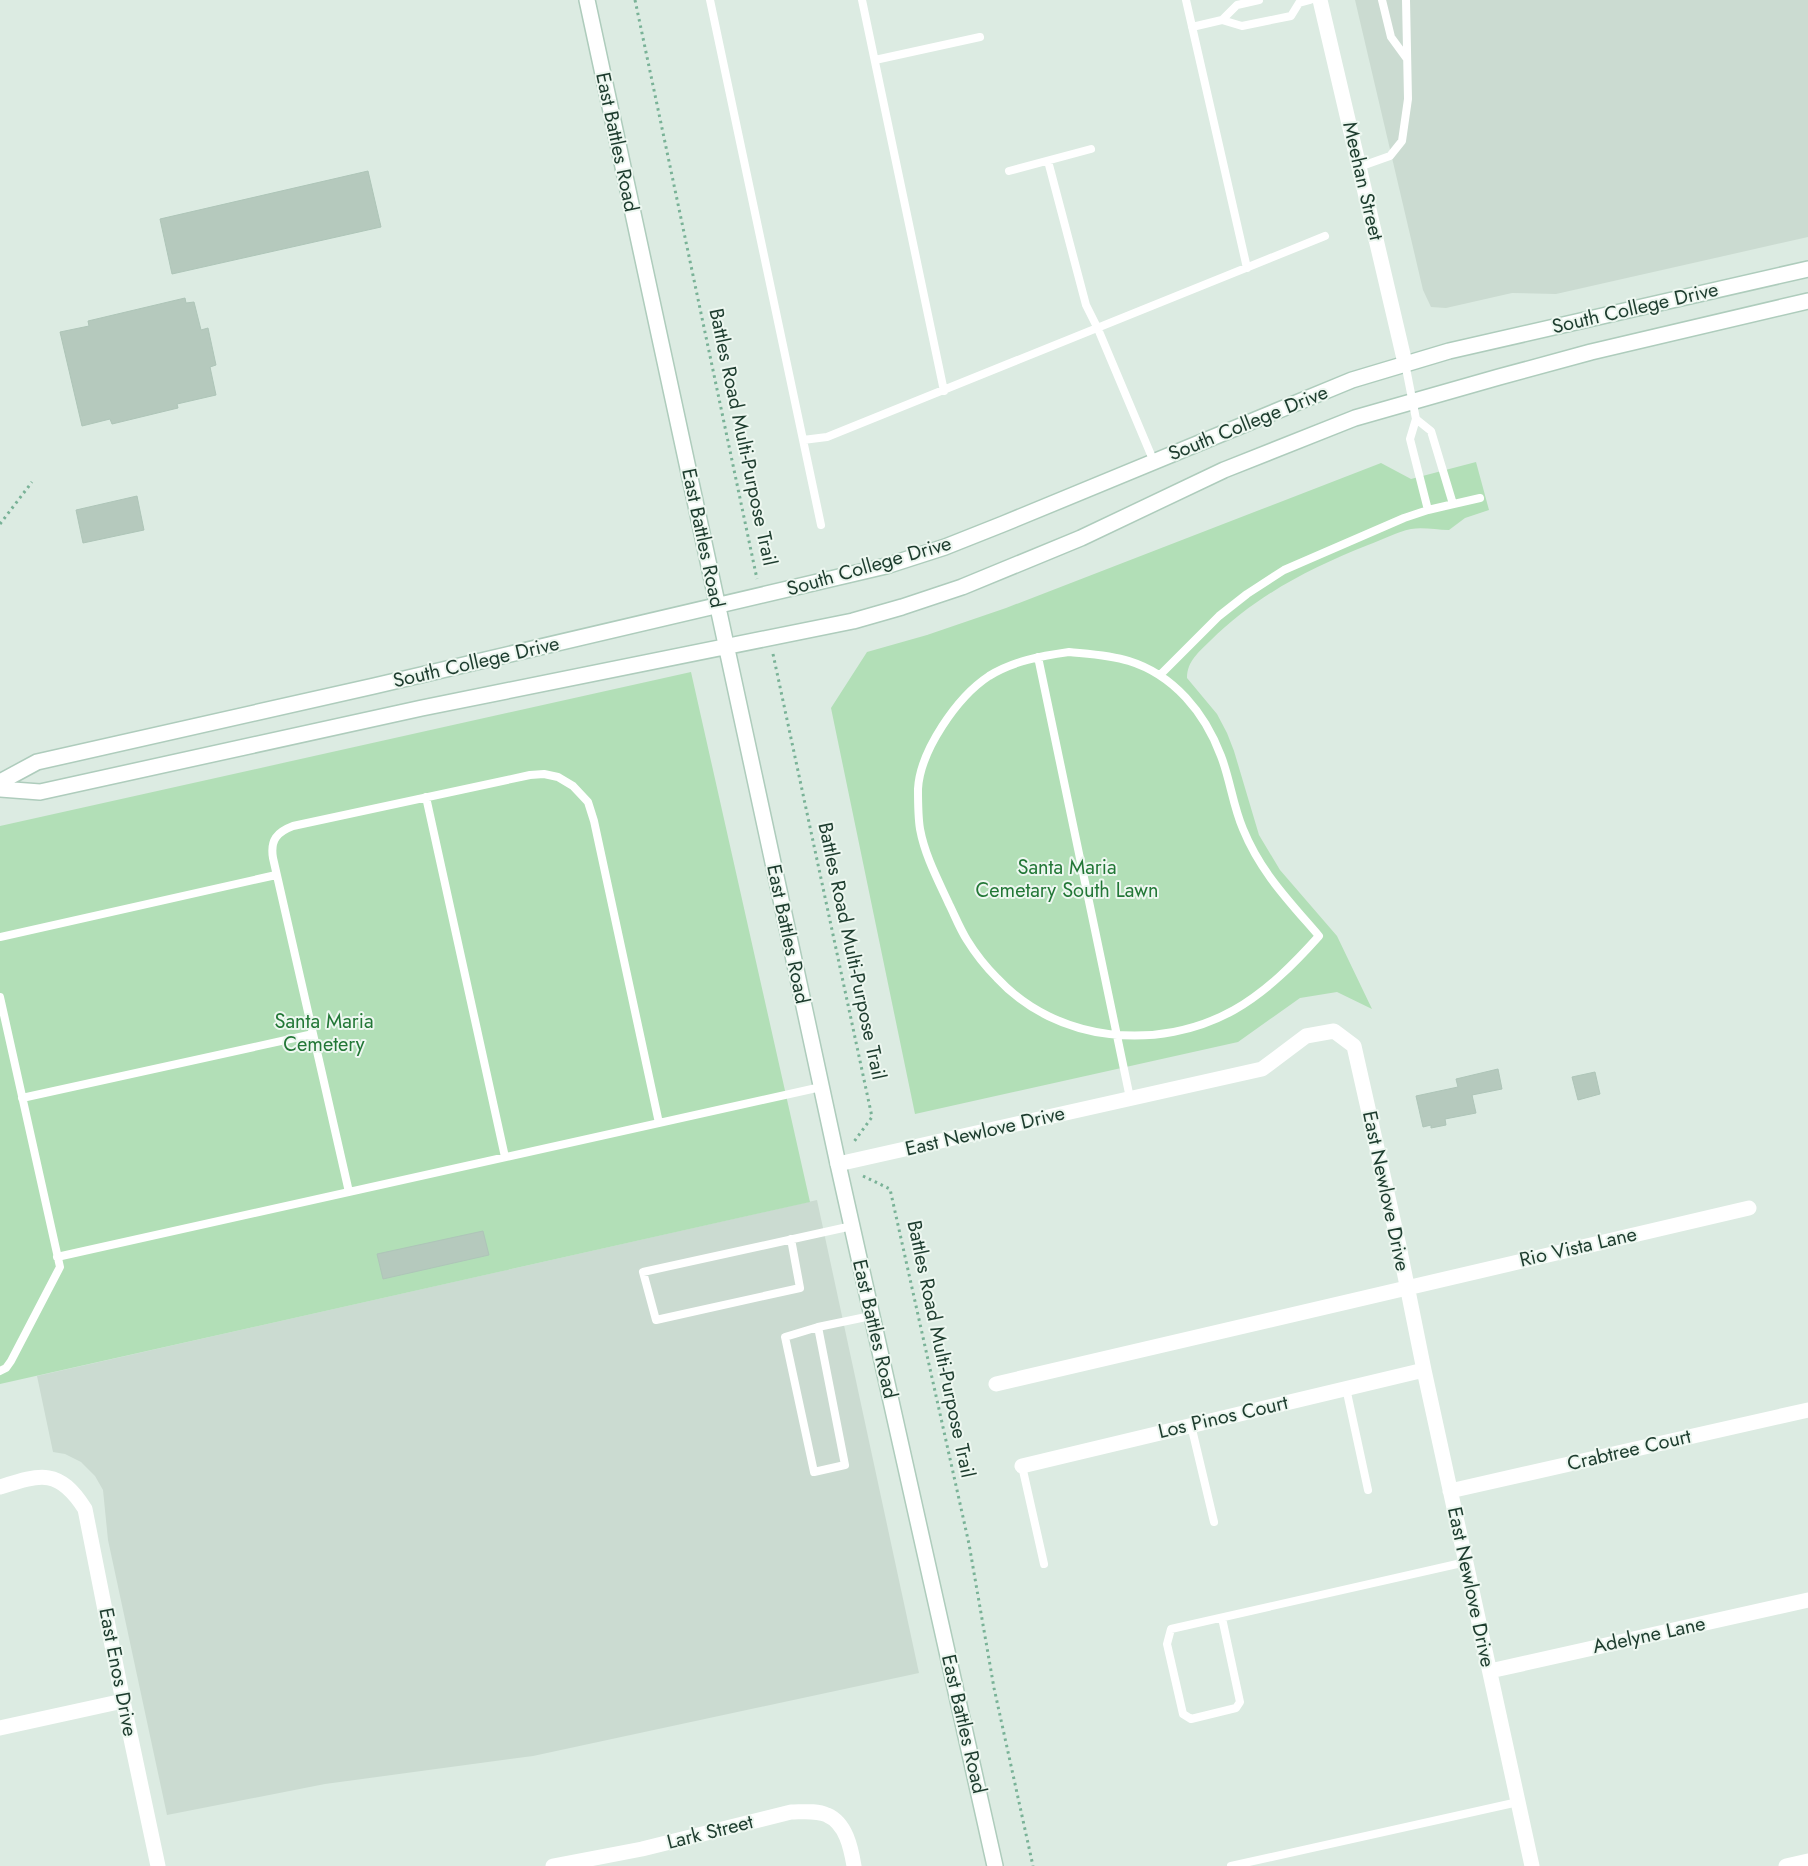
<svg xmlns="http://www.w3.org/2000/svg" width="1808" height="1866" font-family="Jost,sans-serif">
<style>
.built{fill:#cbdbd1}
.green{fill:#b2dfb7}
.building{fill:#b5c9bd;stroke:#aec5b8}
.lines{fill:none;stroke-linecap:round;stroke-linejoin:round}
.secondary-casing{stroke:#aeccbc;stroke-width:18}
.path{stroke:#79b297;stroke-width:3;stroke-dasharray:2.5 4;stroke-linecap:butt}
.lane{stroke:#fff;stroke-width:8}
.street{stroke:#fff;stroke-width:15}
.secondary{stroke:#fff;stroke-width:15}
.labels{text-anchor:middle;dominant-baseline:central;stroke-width:4;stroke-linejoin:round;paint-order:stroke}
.street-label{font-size:20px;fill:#1d3c2e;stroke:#edf7f0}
.park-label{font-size:20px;fill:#227736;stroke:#edf7f0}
</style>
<rect width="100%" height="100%" fill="#dcebe2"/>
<!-- built -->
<path class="built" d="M1355 0H1808V237L1556 294 1512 293 1446 308 1431 307 1423 290Z
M817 1200 919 1673 533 1756 325 1784 167 1815 108 1540 103 1490 95 1476 81 1462 65 1454 53 1452 37 1376Z"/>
<!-- green -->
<path class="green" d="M1476 462 1489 510 1465 518 1449 530C1436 530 1424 527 1411 529 1397 532 1382 540 1368 545 1308 569 1257 595 1210 641 1199 652 1187 661 1187 678L1217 714 1227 733 1234 751 1259 835 1280 870 1337 936 1372 1009 1337 992 1300 998 1238 1042 915 1114 831 708 867 652 927 635 1006 608 1381 463 1411 479Z
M691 672 810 1202 0 1384V826Z"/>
<!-- building -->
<path class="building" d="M368 171 381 227 172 274 160 219Z
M185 298 186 303 194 302 201 330 208 328 216 365 210 367 216 395 177 404 178 408 112 424 110 419 82 426 60 332 89 326 88 321Z
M137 496 144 530 83 543 76 510Z
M1498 1069 1502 1089 1472 1095 1476 1113 1445 1119 1446 1125 1431 1128V1125L1423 1127 1416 1096 1458 1087 1456 1079Z
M1595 1072 1600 1094 1578 1100 1572 1077Z
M483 1231 489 1255 383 1279 377 1254Z"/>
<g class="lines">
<!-- secondary casing -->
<g class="secondary-casing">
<path id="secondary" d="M587 0 838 1164 995 1866
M0 782 37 762 374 686 886 566 945 547 1003 524 1352 380 1449 351 1808 269
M0 789 40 792 422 708 853 621 902 607 962 587 1081 538 1224 470 1355 418 1499 377 1591 352 1808 301"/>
</g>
<!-- path -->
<path class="path" d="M635 0 757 579
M0 524 32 482
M773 654 872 1117 853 1143
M863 1176 890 1189 969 1544 994 1688 1033 1866"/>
<!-- lane -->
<path class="lane" d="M710 0 821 525
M862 0 944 391
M1186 0 1247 268
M1259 0 1237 5 1222 20 1242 26 1291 16 1299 3 1310 0
M1382 0 1391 37 1407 59
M1192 27 1222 20
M875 60 980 37
M1048 161 1086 305 1098 329 1154 462
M1359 167 1390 156 1402 141 1408 99 1406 0
M1009 171 1091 149
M1405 363 1416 419 1410 439 1428 510
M1416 419 1431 431 1453 504
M803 440 827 437 1325 236
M1069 652C1089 654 1110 655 1129 661 1174 675 1205 713 1221 756 1230 779 1233 806 1243 829 1261 873 1289 901 1319 936 1294 964 1267 991 1234 1010 1159 1052 1057 1043 997 978 986 967 975 953 967 940 960 929 955 916 949 904 938 880 925 856 920 829 918 817 918 802 918 789 920 751 957 697 989 676 1013 661 1041 656 1069 652Z
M1038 657 1130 1098
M1160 675 1219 616 1247 594 1284 570 1404 518 1428 510 1480 498
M426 797 505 1157
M0 937 276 875
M0 997 60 1267 11 1361 6 1368 0 1371
M22 1098 313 1034
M349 1192 273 858C270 840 277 832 293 826L530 775 544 774 558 777 573 786 588 802 594 821 659 1123
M791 1239 800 1288 656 1320 643 1272 852 1226
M57 1257 821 1087
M818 1327 845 1465 814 1472 785 1337Z
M818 1327 871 1316
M1346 1388 1368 1490
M1191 1425 1214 1522
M1022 1466 1044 1564
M1222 1618 1240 1702 1236 1708 1191 1719 1183 1714 1167 1644 1171 1629 1466 1562
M1231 1866 1518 1802"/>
<!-- street -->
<path class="street" d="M1320 0 1405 363
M838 1164 1262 1069 1306 1036 1334 1031 1354 1046 1399 1246 1424 1370 1532 1866
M996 1384 1749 1208
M1022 1466 1424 1370
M0 1487C41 1474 59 1468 85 1509L123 1701 158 1866
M1450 1491 1808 1410
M1490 1671 1808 1600
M0 1728 123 1701
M553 1866 642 1849 791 1812C802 1812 816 1810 827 1815 846 1823 851 1848 854 1866
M1786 1866 1808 1861"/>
<!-- secondary -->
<use href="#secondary" class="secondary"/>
</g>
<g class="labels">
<!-- street labels -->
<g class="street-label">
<text transform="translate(617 142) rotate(78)">East Battles Road</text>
<text transform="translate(1363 181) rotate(77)">Meehan Street</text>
<text transform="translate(1635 308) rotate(-13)">South College Drive</text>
<text transform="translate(1248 423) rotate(-22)">South College Drive</text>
<text transform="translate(743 437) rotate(78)">Battles Road Multi-Purpose Trail</text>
<text transform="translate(703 538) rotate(78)">East Battles Road</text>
<text transform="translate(869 566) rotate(-16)">South College Drive</text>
<text transform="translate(476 662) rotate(-13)">South College Drive</text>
<text transform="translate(788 934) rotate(78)">East Battles Road</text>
<text transform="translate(852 951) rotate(78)">Battles Road Multi-Purpose Trail</text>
<text transform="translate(985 1131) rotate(-13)">East Newlove Drive</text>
<text transform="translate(1386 1191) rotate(78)">East Newlove Drive</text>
<text transform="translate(1578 1247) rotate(-13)">Rio Vista Lane</text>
<text transform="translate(875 1329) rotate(77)">East Battles Road</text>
<text transform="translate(941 1349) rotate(78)">Battles Road Multi-Purpose Trail</text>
<text transform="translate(1223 1417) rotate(-13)">Los Pinos Court</text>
<text transform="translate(1629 1450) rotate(-13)">Crabtree Court</text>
<text transform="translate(1471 1587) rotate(78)">East Newlove Drive</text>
<text transform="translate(1649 1635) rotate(-12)">Adelyne Lane</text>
<text transform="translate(118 1672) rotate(79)">East Enos Drive</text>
<text transform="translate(964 1724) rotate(77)">East Battles Road</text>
<text transform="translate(710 1832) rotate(-14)">Lark Street</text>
</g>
<!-- park labels -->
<g class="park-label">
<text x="1067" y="867">Santa Maria<tspan x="1067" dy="23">Cemetary South Lawn</tspan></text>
<text x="324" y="1021">Santa Maria<tspan x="324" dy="23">Cemetery</tspan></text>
</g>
</g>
</svg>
